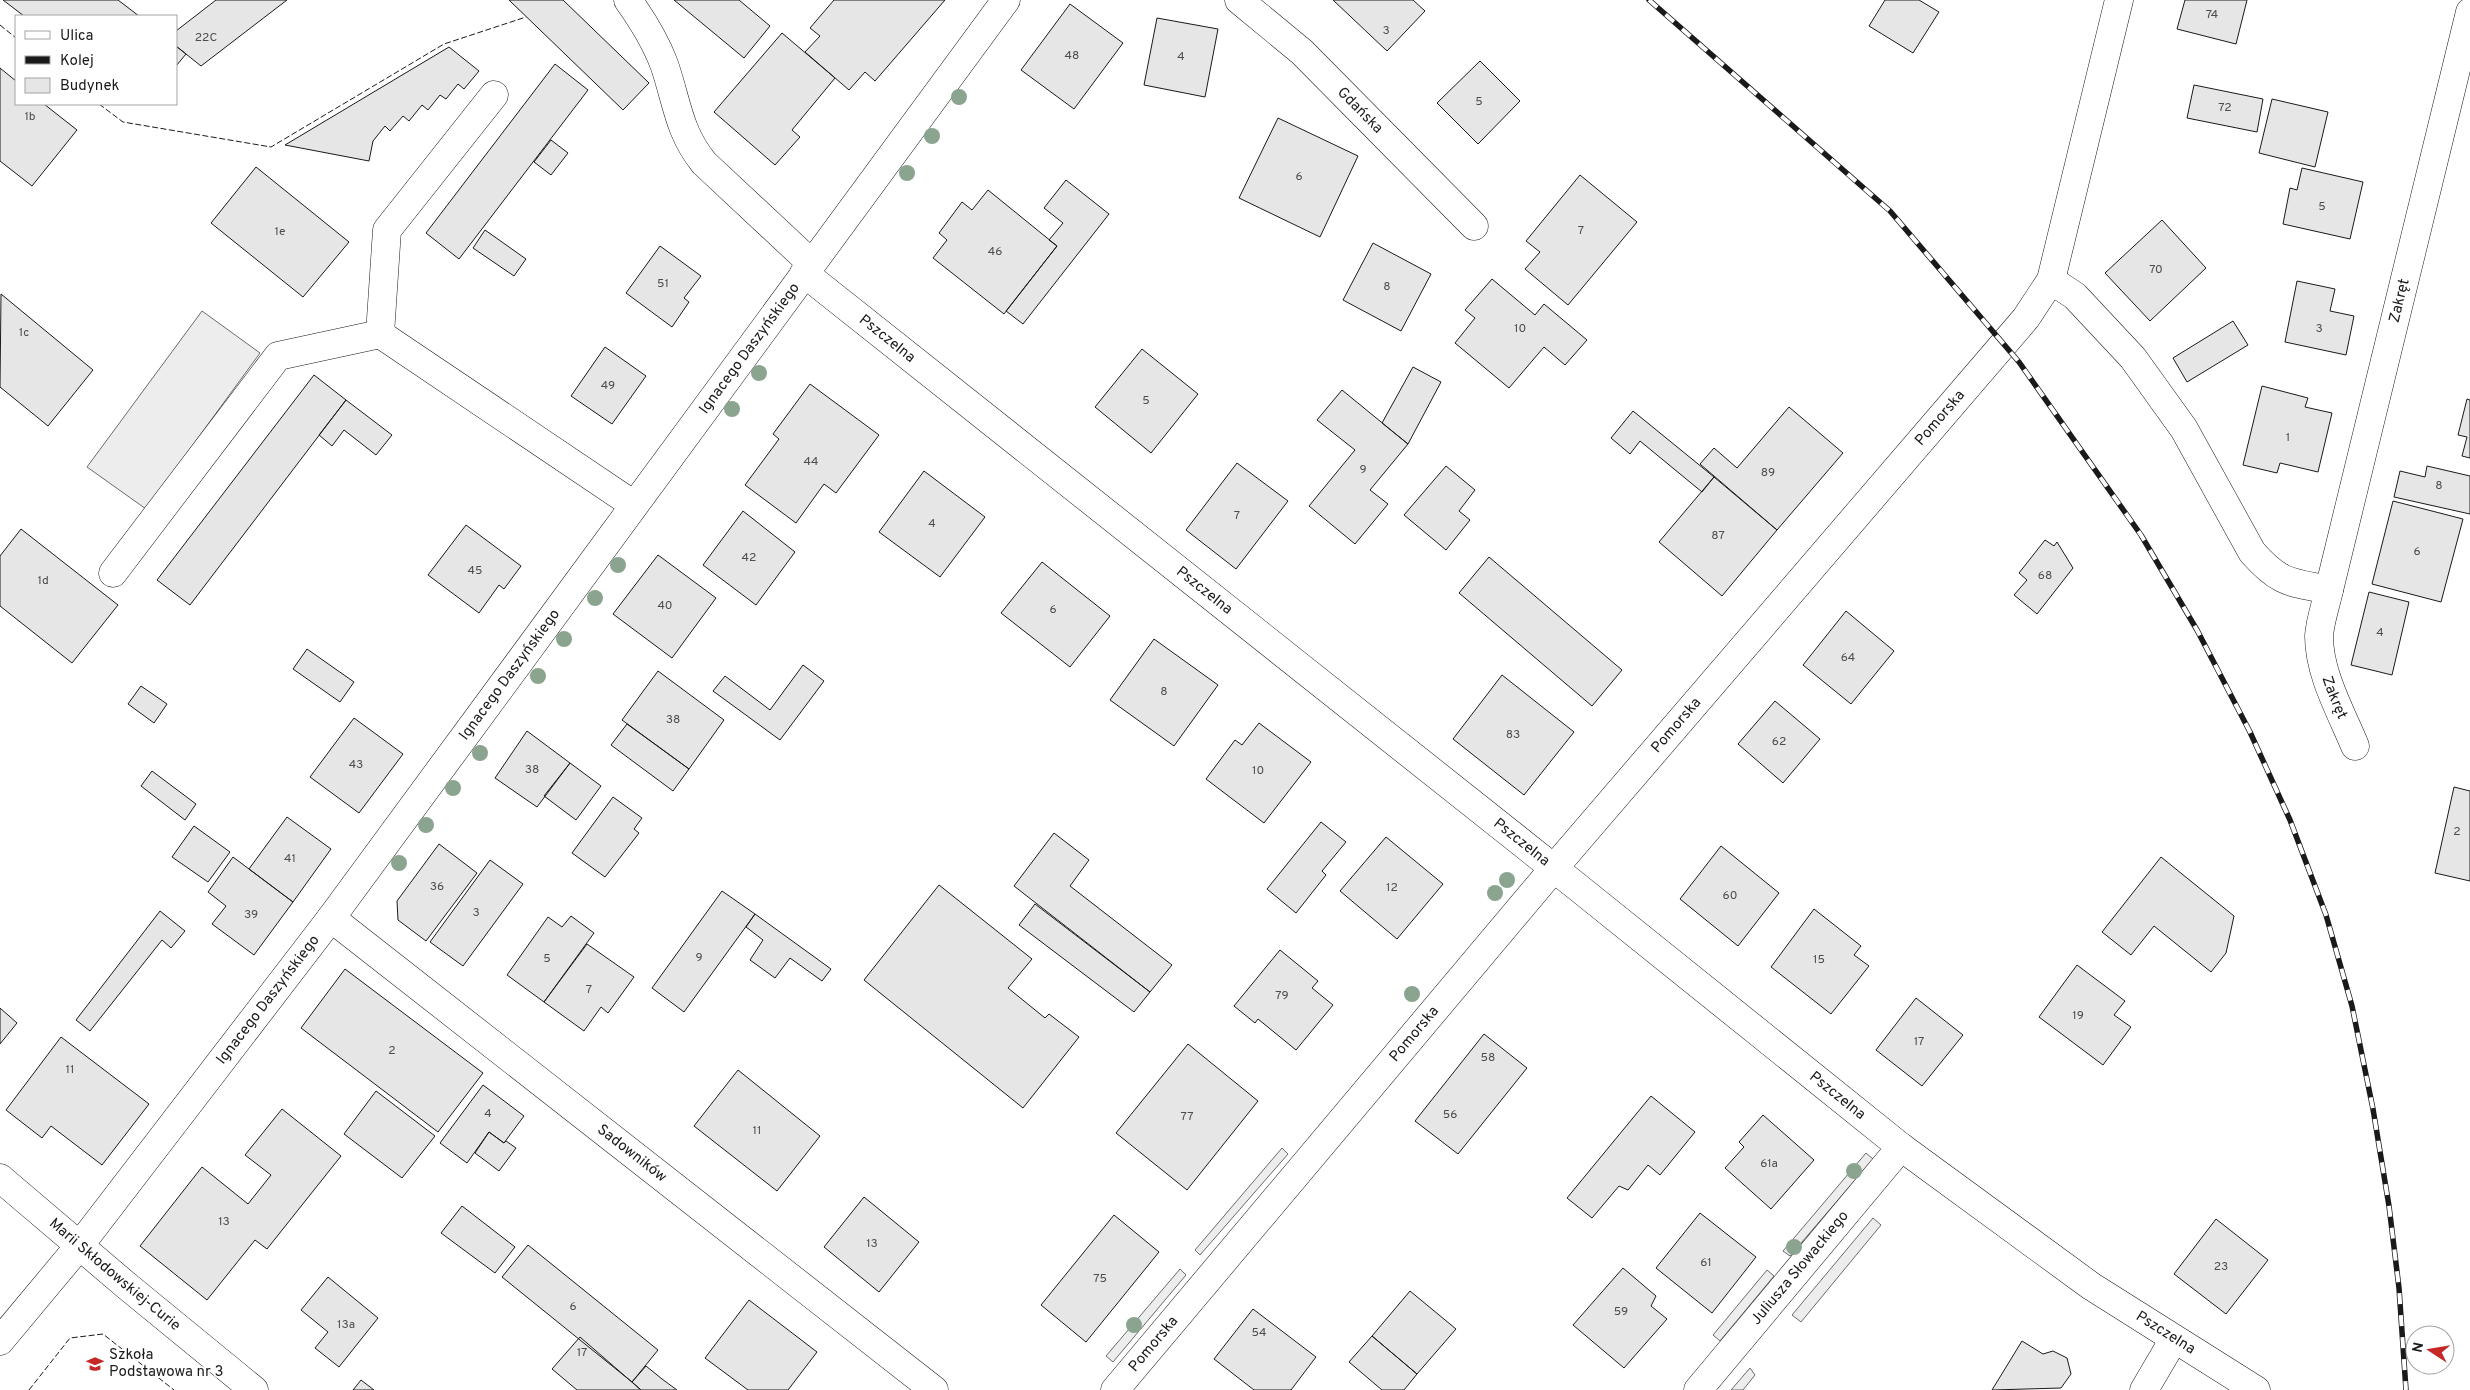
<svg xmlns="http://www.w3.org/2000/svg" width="2470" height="1390" font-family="Overpass,sans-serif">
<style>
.built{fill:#ededed;stroke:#6a6a6a}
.building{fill:#e6e6e6;stroke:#1a1a1a}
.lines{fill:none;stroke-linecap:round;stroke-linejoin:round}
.minor-casing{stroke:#1a1a1a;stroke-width:29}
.minor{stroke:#fff;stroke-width:28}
.rail-casing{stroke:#1a1a1a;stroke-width:5.5}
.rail{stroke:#fff;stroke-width:4;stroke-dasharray:11;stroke-linecap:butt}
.fence{stroke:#1a1a1a;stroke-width:1;stroke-dasharray:6 2.5;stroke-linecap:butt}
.tree{fill:#8aa48f}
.labels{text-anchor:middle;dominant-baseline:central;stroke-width:4;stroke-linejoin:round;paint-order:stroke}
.number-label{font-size:12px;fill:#4d4d4d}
.street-label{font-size:15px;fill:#1a1a1a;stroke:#fff}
.poi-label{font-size:15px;fill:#1a1a1a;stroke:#fff;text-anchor:start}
</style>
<rect width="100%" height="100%" fill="#fff"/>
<!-- built -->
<path class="built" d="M202 311 260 353 146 509 87 467Z
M1282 1148 1288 1154 1200 1255 1195 1250Z
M1866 1153 1873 1159 1790 1256 1783 1251Z
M1873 1218 1881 1225 1801 1322 1792 1315Z
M1180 1269 1186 1275 1113 1362 1106 1356Z
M1767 1270 1774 1276 1720 1341 1713 1335Z
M1750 1368 1755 1375 1743 1390H1731Z"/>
<!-- building -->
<path class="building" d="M3 0H118L139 16H24Z
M216 0H287L201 66 176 46V31Z
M509 0H563L649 83 623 110Z
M674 0H739L770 26 744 58Z
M834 0H945L875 81 865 72 849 90 805 52 820 36 810 28Z
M1333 0H1413L1425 11 1387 51Z
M1885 0H1919L1939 12 1913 53 1869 26Z
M2185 0H2247L2236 44 2177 29Z
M1070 4 1123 43 1074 109 1021 70Z
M1157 18 1218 29 1205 97 1144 85Z
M782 33 835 78 792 130 800 137 775 165 714 112Z
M176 46 186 54 176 66Z
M449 47 479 71 464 89 458 84 446 99 440 95 428 110 422 105 409 121 403 116 390 131 385 126 373 141 369 161 285 145Z
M1480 61 1520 101 1478 144 1437 103Z
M555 64 588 90 459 259 426 233Z
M0 68 16 81V104H44L77 130 32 186 0 161Z
M2194 85 2263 99 2257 132 2187 118Z
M2272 99 2328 112 2315 167 2259 153Z
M1278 118 1358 156 1320 237 1239 198Z
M551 140 568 153 551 175 534 162Z
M256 167 349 242 303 297 211 223Z
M2302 168 2363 182 2350 239 2283 224 2290 188 2297 190Z
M1580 175 1637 222 1568 305 1525 269 1540 252 1526 241Z
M1066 180 1109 214 1023 324 1006 311 1057 246 1049 240 1063 223 1044 208Z
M988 190 1057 246 1004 314 933 258 947 240 939 233 962 202 972 210Z
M2162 220 2206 268 2150 321 2105 273Z
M485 230 526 259 514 276 473 248Z
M1373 243 1431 274 1401 331 1343 300Z
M660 246 701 276 684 298 689 302 672 327 626 293Z
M1492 279 1535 315 1544 304 1587 340 1565 365 1544 347 1509 388 1455 343 1475 318 1465 310Z
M2297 281 2335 289 2330 311 2354 316 2346 355 2285 342Z
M1 294 93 370 48 426 0 387Z
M2233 321 2248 345 2187 382 2173 358Z
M605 347 646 376 612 424 571 396Z
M1142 349 1198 394 1151 453 1095 407Z
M1413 367 1441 382 1408 444 1382 423Z
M314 375 346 400 190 605 157 580Z
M810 384 879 435 836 493 824 484 796 523 745 485 779 439 773 434Z
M2262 386 2308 398 2305 407 2332 413 2318 472 2280 463 2277 473 2243 465Z
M1342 390 1408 444 1370 490 1388 504 1355 544 1309 506 1355 450 1317 420Z
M2467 399 2470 400V458L2462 456 2467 437 2458 435Z
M346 400 392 435 376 455 344 430 332 446 319 435Z
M1789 407 1843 453 1777 530 1700 464 1714 448 1737 468Z
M1633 411 1714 477 1702 492 1640 441 1630 454 1611 438Z
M1237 463 1288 501 1236 569 1186 530Z
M1446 466 1475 490 1459 511 1470 520 1446 550 1404 515Z
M2427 466 2470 476V514L2394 497 2400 471 2425 477Z
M924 471 985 517 940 577 879 532Z
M1714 477 1777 530 1722 596 1659 542Z
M2393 501 2463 519 2441 602 2372 584Z
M743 511 795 552 756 605 703 565Z
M466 525 521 566 504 589 499 585 479 613 428 575Z
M21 529 118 605 72 663 0 606V556Z
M2045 540 2054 546 2057 542 2073 568 2037 614 2014 595 2027 580 2019 573Z
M658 555 716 598 672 658 613 614Z
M1489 557 1622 670 1592 706 1459 593Z
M1042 562 1110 616 1070 667 1001 613Z
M2369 592 2409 602 2392 675 2351 665Z
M1846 611 1894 651 1851 704 1803 665Z
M1154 639 1218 685 1174 746 1110 700Z
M307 649 354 682 340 702 293 669Z
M803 665 824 681 780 740 713 691 725 676 770 710Z
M658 671 724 720 689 769 622 720Z
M1502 675 1574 732 1524 795 1453 739Z
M141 686 167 704 154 723 128 704Z
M1775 701 1820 739 1783 783 1738 744Z
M354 718 403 754 359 813 310 777Z
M1259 723 1311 762 1264 823 1206 779 1235 740 1242 745Z
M627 724 689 769 673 791 611 745Z
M527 731 570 763 537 807 495 778Z
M570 763 601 786 576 820 544 796Z
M152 771 196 804 185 820 141 786Z
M2454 787 2470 791V881L2435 873Z
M613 797 642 818 634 829 639 833 605 877 572 853Z
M287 817 331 849 293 902 249 869Z
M1321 822 1346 842 1322 871 1326 875 1296 913 1267 889Z
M194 826 230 852 208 882 172 857Z
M1054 833 1089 860 1070 886 1172 965 1150 992 1014 886Z
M1386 837 1443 884 1397 939 1340 891Z
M439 844 477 873 426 941 398 920 397 901Z
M1721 846 1779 893 1738 946 1680 899Z
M233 857 293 902 254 955 212 924 226 906 208 892Z
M2161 857 2234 916 2226 953 2211 972 2154 926 2131 955 2102 932Z
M490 860 523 884 463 966 430 942Z
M939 885 1032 959 1008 988 1045 1018 1049 1014 1079 1037 1023 1108 864 980Z
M722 891 755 914 684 1012 652 988Z
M1035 904 1150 992 1134 1012 1019 925Z
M1814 909 1861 946 1854 955 1869 966 1831 1014 1771 967Z
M160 911 185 931 171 948 162 940 90 1031 76 1020Z
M755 914 831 969 822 981 790 958 775 978 750 960 763 940 746 927Z
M571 916 594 933 544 1002 507 975 548 917 562 927Z
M587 944 634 977 608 1013 601 1007 584 1031 544 1002Z
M1280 950 1318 981 1312 988 1333 1005 1296 1050 1258 1019 1255 1023 1234 1006Z
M2077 965 2125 1001 2114 1015 2131 1027 2103 1065 2039 1017Z
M345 969 483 1073 438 1132 301 1028Z
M1916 998 1963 1035 1922 1086 1876 1050Z
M0 1008 17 1023 0 1044Z
M1484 1034 1527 1068 1458 1154 1415 1121Z
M61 1037 149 1104 102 1165 51 1126 42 1138 6 1110Z
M1188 1044 1258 1101 1187 1190 1116 1133Z
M738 1070 820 1136 777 1191 694 1126Z
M483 1085 524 1116 504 1143 489 1132 467 1163 440 1143Z
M376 1091 435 1136 402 1178 344 1134Z
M1651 1096 1695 1132 1660 1175 1648 1165 1628 1190 1619 1186 1592 1218 1567 1198Z
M282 1109 341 1156 267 1249 255 1240 207 1300 140 1246 202 1167 248 1204 271 1175 245 1155Z
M1763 1115 1814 1160 1771 1209 1725 1168 1744 1147 1739 1142Z
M489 1132 504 1143 506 1141 516 1148 499 1171 475 1153Z
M864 1197 919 1242 879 1292 824 1247Z
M462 1206 515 1247 495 1273 441 1233Z
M1700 1213 1756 1257 1712 1313 1656 1268Z
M1114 1215 1159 1252 1086 1342 1041 1305Z
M2216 1219 2268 1260 2226 1314 2174 1274Z
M528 1245 658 1350 632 1382 502 1277Z
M1623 1268 1656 1296 1651 1306 1667 1319 1624 1368 1573 1325Z
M328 1277 378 1318 339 1367 315 1348 328 1332 301 1310Z
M1410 1291 1456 1329 1417 1374 1372 1336Z
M749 1300 817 1352 788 1390H748L705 1358Z
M1253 1309 1316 1357 1291 1390H1254L1214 1359Z
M1372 1336 1417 1374 1404 1390H1382L1349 1362Z
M580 1337 641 1390H577L552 1369Z
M2022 1341 2043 1354 2053 1351 2067 1358 2071 1374 2061 1388 1992 1390Z
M646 1366 662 1379 677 1390H641L632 1382Z
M361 1380 374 1390H353Z"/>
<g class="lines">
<!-- minor casing -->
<g class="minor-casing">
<g id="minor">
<path d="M628 0C643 21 655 40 664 64 677 101 678 131 704 163L811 263"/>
<path id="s1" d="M1239 0 1302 52 1474 226"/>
<path id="s2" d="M804 273 1575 885 1901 1147 2091 1286 2256 1390"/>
<path id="s3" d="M2051 280 2075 296 2133 358 2184 429 2252 552C2280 584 2290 582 2329 590L2470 12"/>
<path d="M380 334 387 230 494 95"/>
<path d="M113 573 278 356 380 334 634 505"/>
<path id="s4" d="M2329 590C2326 604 2320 621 2319 636 2319 674 2341 712 2355 746"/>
<path id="s5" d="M331 918 934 1390"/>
<path id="s6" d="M0 1178 127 1286 254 1390"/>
<path id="s7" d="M0 1341 80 1245 331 918 1006 0"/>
<path id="s8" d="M1115 1390 1554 868 2026 318 2051 280 2119 0"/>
<path id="s9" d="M1698 1390 1901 1147"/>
<path d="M2144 1390 2174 1339"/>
</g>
</g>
<!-- minor -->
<use href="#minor" class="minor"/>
<!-- rail casing -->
<g class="rail-casing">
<path id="rail" d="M1649 0 1890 211 2019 362 2141 535 2197 630 2250 732 2290 820 2326 915 2352 1006 2373 1109 2389 1206 2399 1288 2406 1390"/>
</g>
<!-- rail -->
<use href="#rail" class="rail"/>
<!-- fence -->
<path class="fence" d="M0 25 16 38
M99 104 123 122 271 147 444 44 526 17
M29 1390 70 1338 103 1334 174 1390"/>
</g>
<!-- trees -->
<g class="tree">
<circle cx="959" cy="97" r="8"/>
<circle cx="932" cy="136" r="8"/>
<circle cx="907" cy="173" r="8"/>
<circle cx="759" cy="373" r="8"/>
<circle cx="732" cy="409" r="8"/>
<circle cx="618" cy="565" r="8"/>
<circle cx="595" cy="598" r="8"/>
<circle cx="564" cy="639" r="8"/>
<circle cx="538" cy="676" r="8"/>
<circle cx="480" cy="753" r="8"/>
<circle cx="453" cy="788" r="8"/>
<circle cx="426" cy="825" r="8"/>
<circle cx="399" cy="863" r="8"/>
<circle cx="1507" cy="880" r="8"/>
<circle cx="1495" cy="893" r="8"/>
<circle cx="1412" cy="994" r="8"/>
<circle cx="1854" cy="1171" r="8"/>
<circle cx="1794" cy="1247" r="8"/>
<circle cx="1134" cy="1325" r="8"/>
</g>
<!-- icons -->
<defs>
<g id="school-bare" transform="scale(1.35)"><path d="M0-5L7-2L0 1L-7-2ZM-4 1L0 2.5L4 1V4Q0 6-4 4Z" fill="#c62828" stroke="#fff" stroke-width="2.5" paint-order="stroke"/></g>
</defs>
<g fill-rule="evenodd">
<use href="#school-bare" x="95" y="1364"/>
</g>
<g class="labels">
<!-- number labels -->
<g class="number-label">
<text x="2212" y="15">74</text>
<text x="1386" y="31">3</text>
<text x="206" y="38">22C</text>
<text x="1072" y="56">48</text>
<text x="1181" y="57">4</text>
<text x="1479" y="102">5</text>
<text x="2225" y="108">72</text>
<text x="30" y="117">1b</text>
<text x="1299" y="177">6</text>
<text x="2322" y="207">5</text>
<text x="1581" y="231">7</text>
<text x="280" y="232">1e</text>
<text x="995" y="252">46</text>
<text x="2156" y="270">70</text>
<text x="663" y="284">51</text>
<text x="1387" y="287">8</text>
<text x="1520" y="329">10</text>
<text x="2319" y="329">3</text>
<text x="24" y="333">1c</text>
<text x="608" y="386">49</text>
<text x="1146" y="401">5</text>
<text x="2288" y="438">1</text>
<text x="811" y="462">44</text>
<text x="1363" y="470">9</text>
<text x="1768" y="473">89</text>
<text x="2439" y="486">8</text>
<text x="1237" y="516">7</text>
<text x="932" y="524">4</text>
<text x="1718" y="536">87</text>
<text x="2417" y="552">6</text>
<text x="749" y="558">42</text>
<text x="475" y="571">45</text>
<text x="2045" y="576">68</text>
<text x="43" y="581">1d</text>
<text x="665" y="606">40</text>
<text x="1053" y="610">6</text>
<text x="2380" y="633">4</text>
<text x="1848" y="658">64</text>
<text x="1164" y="692">8</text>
<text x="673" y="720">38</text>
<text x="1513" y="735">83</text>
<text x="1779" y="742">62</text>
<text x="356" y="765">43</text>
<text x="532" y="770">38</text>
<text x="1258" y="771">10</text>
<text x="2457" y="832">2</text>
<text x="290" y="859">41</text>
<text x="437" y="887">36</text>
<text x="1392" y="888">12</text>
<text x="1730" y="896">60</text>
<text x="476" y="913">3</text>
<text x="251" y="915">39</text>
<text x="699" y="958">9</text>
<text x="547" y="959">5</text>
<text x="1819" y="960">15</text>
<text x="589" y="990">7</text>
<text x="1282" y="996">79</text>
<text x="2078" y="1016">19</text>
<text x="1919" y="1042">17</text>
<text x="392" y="1051">2</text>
<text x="1488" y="1058">58</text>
<text x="70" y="1070">11</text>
<text x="488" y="1114">4</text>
<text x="1450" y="1115">56</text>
<text x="1187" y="1117">77</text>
<text x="757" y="1131">11</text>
<text x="1769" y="1164">61a</text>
<text x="224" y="1222">13</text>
<text x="872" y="1244">13</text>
<text x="1706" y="1263">61</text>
<text x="2221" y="1267">23</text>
<text x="1100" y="1279">75</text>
<text x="573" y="1307">6</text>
<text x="1621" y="1312">59</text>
<text x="346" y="1325">13a</text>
<text x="1259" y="1333">54</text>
<text x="582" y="1353">17</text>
</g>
<!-- street labels -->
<g class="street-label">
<text stroke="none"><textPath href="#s1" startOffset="164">Gdańska</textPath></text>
<text stroke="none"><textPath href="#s3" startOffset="728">Zakręt</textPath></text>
<text stroke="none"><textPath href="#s2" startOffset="106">Pszczelna</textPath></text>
<text stroke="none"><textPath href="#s7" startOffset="1244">Ignacego Daszyńskiego</textPath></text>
<text stroke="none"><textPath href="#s8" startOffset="1275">Pomorska</textPath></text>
<text stroke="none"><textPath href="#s2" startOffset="511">Pszczelna</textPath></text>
<text stroke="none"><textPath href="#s7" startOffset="839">Ignacego Daszyńskiego</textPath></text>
<text stroke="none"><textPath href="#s4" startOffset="111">Zakręt</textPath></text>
<text stroke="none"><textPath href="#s8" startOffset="870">Pomorska</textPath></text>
<text stroke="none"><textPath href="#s2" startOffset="916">Pszczelna</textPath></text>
<text stroke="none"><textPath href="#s7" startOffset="434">Ignacego Daszyńskiego</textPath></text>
<text stroke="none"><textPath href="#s8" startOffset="465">Pomorska</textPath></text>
<text stroke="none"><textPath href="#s2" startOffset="1321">Pszczelna</textPath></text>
<text stroke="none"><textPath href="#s5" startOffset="382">Sadowników</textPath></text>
<text stroke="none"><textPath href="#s9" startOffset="159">Juliusza Słowackiego</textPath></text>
<text stroke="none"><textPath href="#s6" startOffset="150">Marii Skłodowskiej-Curie</textPath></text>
<text stroke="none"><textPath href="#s2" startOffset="1726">Pszczelna</textPath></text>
<text stroke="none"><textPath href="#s8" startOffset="60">Pomorska</textPath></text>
</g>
<!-- poi labels -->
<g class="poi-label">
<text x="109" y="1355">Szkoła<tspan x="109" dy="17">Podstawowa nr 3</tspan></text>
</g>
</g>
<!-- legend -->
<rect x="15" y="15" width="162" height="90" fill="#ffffff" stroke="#a3a3a3"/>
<rect x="25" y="31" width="25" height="8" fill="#ffffff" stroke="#a3a3a3"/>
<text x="60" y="40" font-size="15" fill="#1a1a1a">Ulica</text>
<rect x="25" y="56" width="25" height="8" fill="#1a1a1a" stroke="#a3a3a3"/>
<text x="60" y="65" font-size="15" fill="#1a1a1a">Kolej</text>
<rect x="25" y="78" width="25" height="15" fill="#e6e6e6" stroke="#a3a3a3"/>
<text x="60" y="90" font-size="15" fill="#1a1a1a">Budynek</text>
<!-- north arrow -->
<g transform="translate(2430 1350) rotate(282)"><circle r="24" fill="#ffffff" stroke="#a3a3a3"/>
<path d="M0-4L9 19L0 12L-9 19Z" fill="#c62828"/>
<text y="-8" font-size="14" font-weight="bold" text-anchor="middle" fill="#1a1a1a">N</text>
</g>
</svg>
